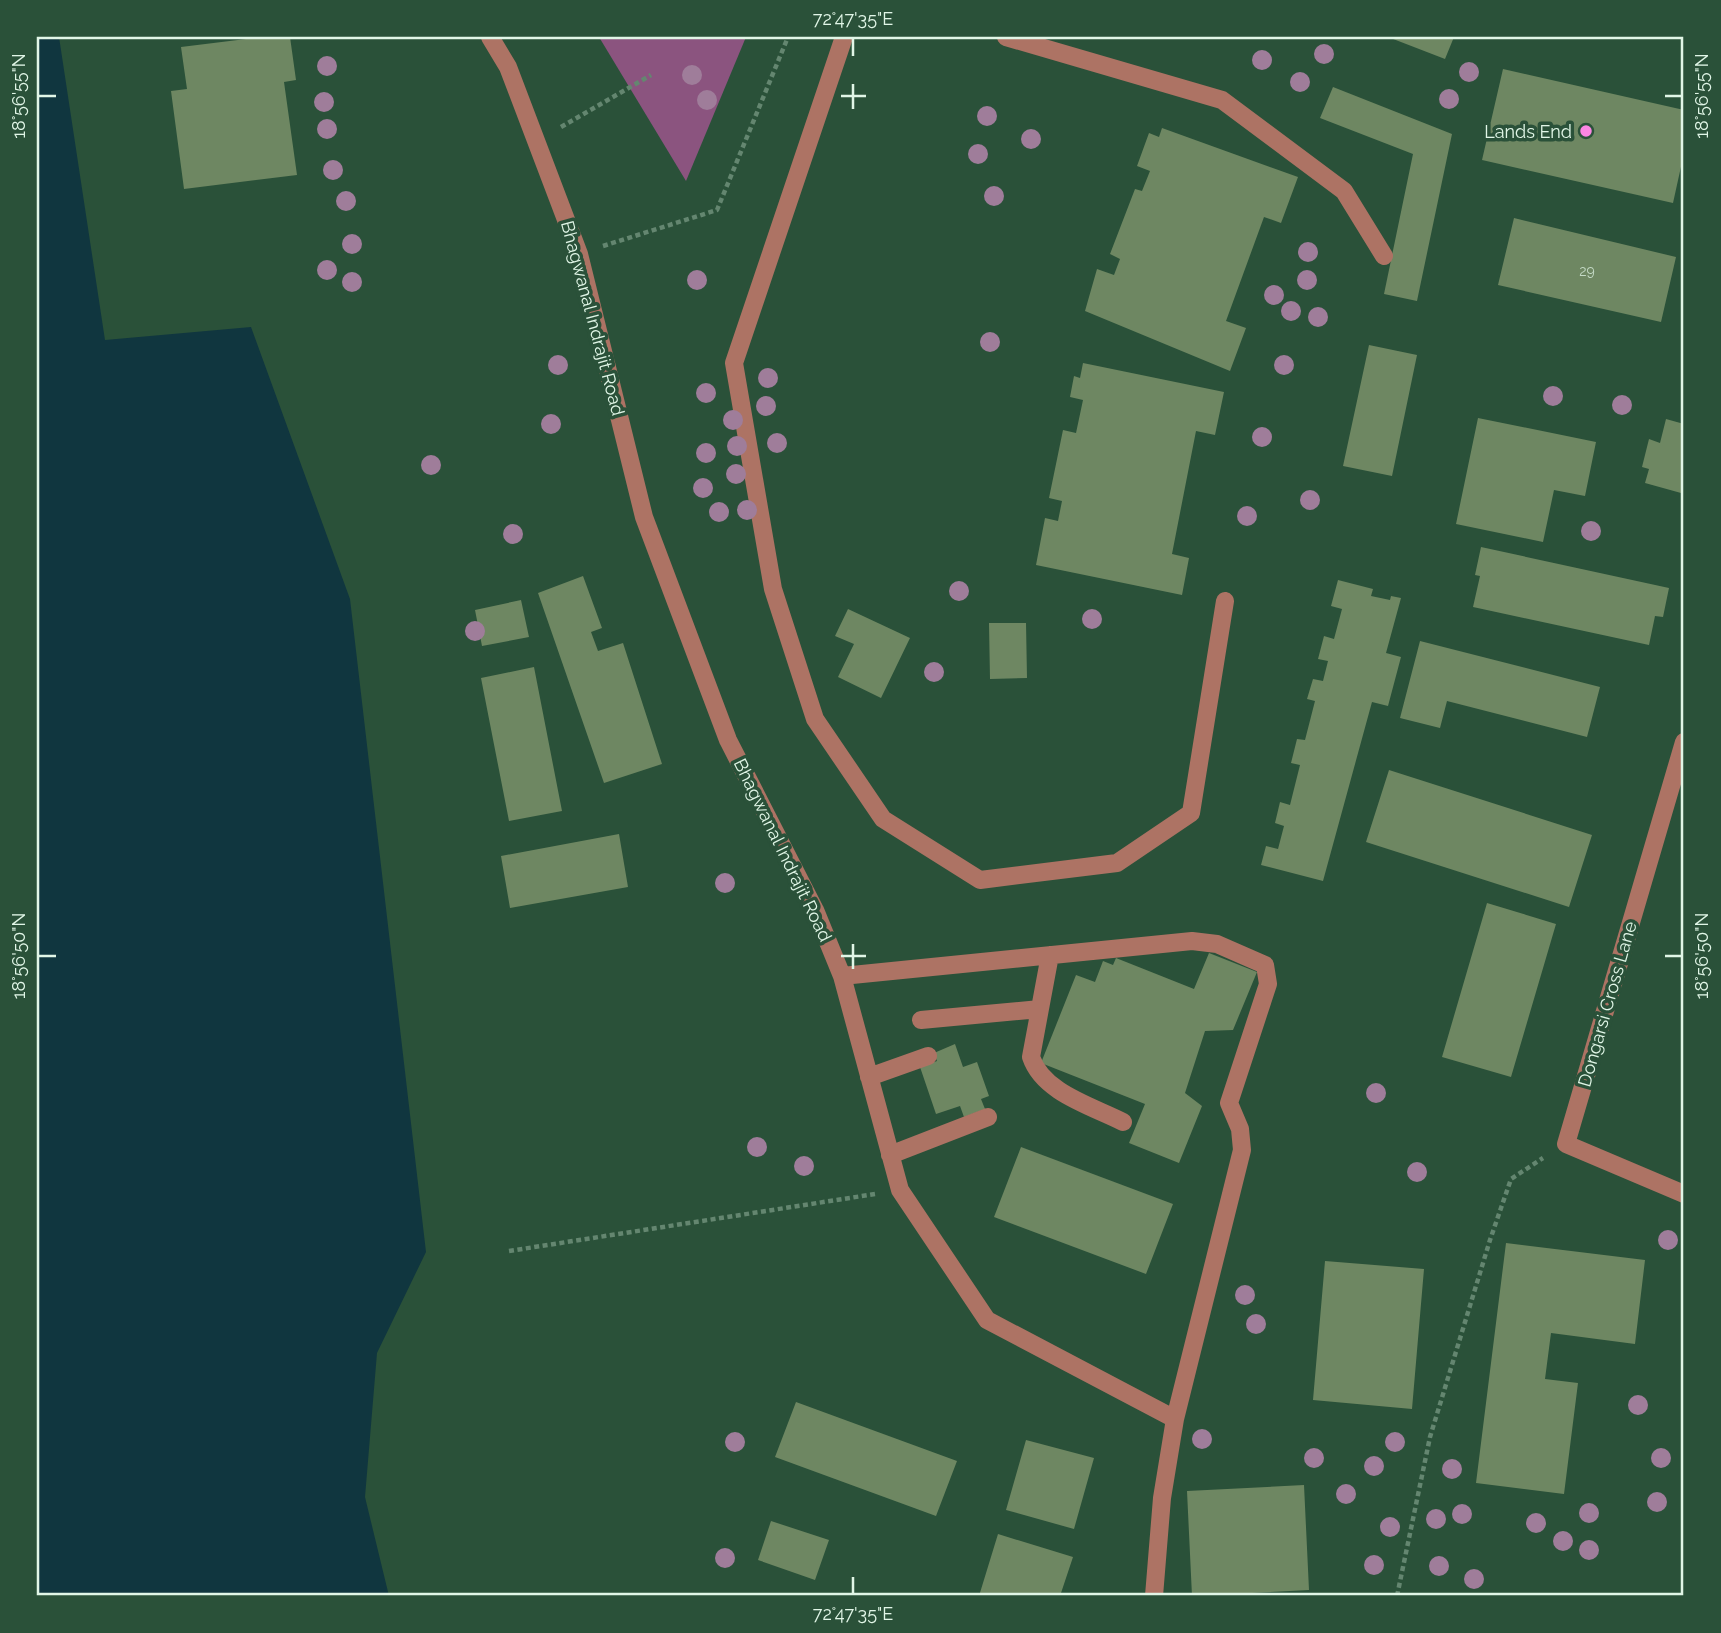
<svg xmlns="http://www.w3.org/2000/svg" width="1721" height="1633" font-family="Raleway,sans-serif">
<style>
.green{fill:#8b547f}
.water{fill:#10363f}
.building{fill:#6e8762}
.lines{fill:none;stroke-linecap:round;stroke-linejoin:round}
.path{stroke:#648670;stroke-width:4.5;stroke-dasharray:5 3.5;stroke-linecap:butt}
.minor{stroke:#ad7364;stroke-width:18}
.tree{fill:#9f7d9a}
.ticks{fill:none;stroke:#e1f6e7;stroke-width:2.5}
.poi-dot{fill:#fc86e3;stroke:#2a5139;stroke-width:2.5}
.labels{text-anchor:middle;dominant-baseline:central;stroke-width:7;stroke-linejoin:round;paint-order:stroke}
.number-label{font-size:14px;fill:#c4dac6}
.poi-label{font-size:18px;fill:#e1f6e7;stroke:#2a5139;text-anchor:end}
.street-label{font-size:18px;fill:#e1f6e7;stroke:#2a5139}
.neatline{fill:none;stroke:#e1f6e7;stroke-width:2.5}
.ticks-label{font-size:18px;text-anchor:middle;fill:#e1f6e7}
</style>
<rect width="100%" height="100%" fill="#2a5139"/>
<!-- green -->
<path class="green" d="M599 37H746L686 181Z"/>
<!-- water -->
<path class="water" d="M37 37H59L105 340 251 327 350 599 426 1252 377 1353 365 1497 389 1596H37Z"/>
<!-- building -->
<path class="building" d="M262 37H290L296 80 284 82 297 175 184 189 171 91 187 89 181 47Z
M1388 37H1454L1445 59Z
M1503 69 1684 110V153L1673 203 1482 160Z
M1333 87 1452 134 1417 301 1384 294 1413 154 1320 118Z
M1162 128 1298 177 1281 223 1264 217 1226 321 1246 328 1230 371 1085 311 1097 269 1114 275 1120 259 1110 254 1135 189 1142 191 1150 171 1137 166 1149 133 1159 137Z
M1514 218 1676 257 1661 322 1498 285Z
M1369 345 1417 355 1392 476 1343 466Z
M1083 363 1224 392 1215 435 1196 431 1172 554 1189 558 1182 595 1036 565 1045 518 1058 521 1062 501 1049 498 1063 430 1076 433 1083 400 1070 397 1074 376 1080 378Z
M1478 418 1596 442 1585 496 1554 490 1543 542 1456 524Z
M1666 419 1684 424V480L1681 493 1645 483 1649 469 1642 467 1649 439 1660 443Z
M1481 547 1669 588 1663 617 1655 616 1649 645 1473 607 1480 576 1475 575Z
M583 576 602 628 591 632 598 651 623 643 662 764 604 783 538 593Z
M1338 580 1373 589 1371 596 1390 600 1391 596 1401 598 1386 653 1401 657 1388 706 1372 702 1323 881 1261 865 1266 846 1278 849 1284 826 1275 823 1280 802 1290 805 1300 765 1291 763 1297 739 1305 740 1315 701 1307 699 1313 679 1323 681 1328 661 1318 659 1324 636 1334 639 1342 609 1331 606Z
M521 600 529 637 482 646 475 610Z
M848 609 910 638 881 698 838 677 854 644 835 636Z
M989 623H1026L1027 678 990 679Z
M1420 641 1600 687 1587 737 1447 701 1440 728 1400 718Z
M534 667 562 811 509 821 481 678Z
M1389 770 1592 835 1569 907 1366 842Z
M619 834 628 887 510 908 501 856Z
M1487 903 1556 924 1511 1077 1442 1057Z
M1209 953 1257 972 1233 1030 1205 1031 1185 1093 1202 1106 1179 1163 1129 1143 1145 1104 1041 1063 1076 975 1095 982 1103 961 1113 965 1116 958 1194 989Z
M955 1044 963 1067 977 1062 989 1096 981 1099 985 1109 964 1117 960 1106 936 1114 920 1067 937 1061 934 1053Z
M1021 1147 1173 1204 1146 1274 994 1217Z
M1506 1243 1645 1260 1635 1344 1551 1333 1545 1379 1578 1383 1564 1494 1476 1483Z
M1325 1261 1424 1269 1412 1409 1313 1400Z
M796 1402 957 1461 936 1516 775 1457Z
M1026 1440 1094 1458 1074 1529 1006 1510Z
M1304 1485 1309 1590 1192 1596 1187 1491Z
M771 1521 829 1540 815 1580 758 1560Z
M998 1534 1073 1557 1060 1596H979Z"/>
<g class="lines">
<!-- path -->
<path class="path" d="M561 127 651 75
M603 246 717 210 788 37
M509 1251 875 1194
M1397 1596 1430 1437 1490 1240 1511 1179 1543 1158"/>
<!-- minor -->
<path class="minor" d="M490 37 508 67 579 254 644 517 728 740 815 910 842 976 900 1190 987 1320 1175 1419 1162 1498 1154 1596
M844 37 734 363 773 589 815 719 883 819 980 880 1117 863 1191 813 1225 601
M1006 37 1222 100 1344 191 1384 256
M1684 742 1566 1144 1684 1194
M1050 955 1031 1057C1043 1093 1092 1106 1123 1122
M842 976 1192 941 1217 944 1265 965 1268 984 1229 1103 1240 1129 1242 1150 1175 1419
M921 1020 1040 1009
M869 1077 928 1056
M890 1155 988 1117"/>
</g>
<!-- trees -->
<g class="tree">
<circle cx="1324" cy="54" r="10"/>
<circle cx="1262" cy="60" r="10"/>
<circle cx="327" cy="66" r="10"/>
<circle cx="1469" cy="72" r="10"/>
<circle cx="692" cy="75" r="10"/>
<circle cx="1300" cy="82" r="10"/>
<circle cx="1449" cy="99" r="10"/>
<circle cx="707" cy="100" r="10"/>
<circle cx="324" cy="102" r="10"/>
<circle cx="987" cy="116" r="10"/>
<circle cx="327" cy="129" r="10"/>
<circle cx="1031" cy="139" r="10"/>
<circle cx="978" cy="154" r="10"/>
<circle cx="333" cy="170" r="10"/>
<circle cx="994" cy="196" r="10"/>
<circle cx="346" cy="201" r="10"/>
<circle cx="352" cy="244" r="10"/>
<circle cx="1308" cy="252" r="10"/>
<circle cx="327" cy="270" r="10"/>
<circle cx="697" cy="280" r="10"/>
<circle cx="1307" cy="280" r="10"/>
<circle cx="352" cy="282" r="10"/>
<circle cx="1274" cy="295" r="10"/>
<circle cx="1291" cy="311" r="10"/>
<circle cx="1318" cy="317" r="10"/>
<circle cx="990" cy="342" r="10"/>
<circle cx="558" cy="365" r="10"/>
<circle cx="1284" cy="365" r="10"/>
<circle cx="768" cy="378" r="10"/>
<circle cx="706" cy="393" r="10"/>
<circle cx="1553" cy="396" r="10"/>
<circle cx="1622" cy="405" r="10"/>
<circle cx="766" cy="406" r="10"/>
<circle cx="733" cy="420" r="10"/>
<circle cx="551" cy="424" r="10"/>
<circle cx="1262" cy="437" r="10"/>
<circle cx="777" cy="443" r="10"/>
<circle cx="737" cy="446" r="10"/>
<circle cx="706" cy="453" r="10"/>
<circle cx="431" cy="465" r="10"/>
<circle cx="736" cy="474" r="10"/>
<circle cx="703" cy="488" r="10"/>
<circle cx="1310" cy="500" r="10"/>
<circle cx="747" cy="510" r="10"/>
<circle cx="719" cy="512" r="10"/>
<circle cx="1247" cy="516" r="10"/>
<circle cx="1591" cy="531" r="10"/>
<circle cx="513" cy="534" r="10"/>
<circle cx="959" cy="591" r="10"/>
<circle cx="1092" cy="619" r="10"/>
<circle cx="475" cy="631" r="10"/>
<circle cx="934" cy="672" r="10"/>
<circle cx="725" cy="883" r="10"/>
<circle cx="1376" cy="1093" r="10"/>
<circle cx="757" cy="1147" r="10"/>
<circle cx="804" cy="1166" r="10"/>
<circle cx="1417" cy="1172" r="10"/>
<circle cx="1668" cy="1240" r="10"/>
<circle cx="1245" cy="1295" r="10"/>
<circle cx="1256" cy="1324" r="10"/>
<circle cx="1638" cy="1405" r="10"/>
<circle cx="1202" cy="1439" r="10"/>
<circle cx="735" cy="1442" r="10"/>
<circle cx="1395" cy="1442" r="10"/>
<circle cx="1314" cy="1458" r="10"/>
<circle cx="1661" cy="1458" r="10"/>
<circle cx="1374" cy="1466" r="10"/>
<circle cx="1452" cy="1469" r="10"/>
<circle cx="1346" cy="1494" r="10"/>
<circle cx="1657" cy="1502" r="10"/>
<circle cx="1589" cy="1513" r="10"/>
<circle cx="1462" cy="1514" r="10"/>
<circle cx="1436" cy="1519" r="10"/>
<circle cx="1536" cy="1523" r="10"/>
<circle cx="1390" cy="1527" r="10"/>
<circle cx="1563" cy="1541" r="10"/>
<circle cx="1589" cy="1550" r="10"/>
<circle cx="725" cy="1558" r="10"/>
<circle cx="1374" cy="1565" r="10"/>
<circle cx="1439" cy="1566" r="10"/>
<circle cx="1474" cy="1579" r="10"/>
</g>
<!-- ticks -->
<path class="ticks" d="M853 38V56M853 84V109M38 96H56M841 96H866M1665 96H1682M853 944V969M38 956H56M841 956H866M1665 956H1682M853 1577V1594"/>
<!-- markers -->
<circle class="poi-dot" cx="1586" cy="131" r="7"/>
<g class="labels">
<!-- number labels -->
<g class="number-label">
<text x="1587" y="271">29</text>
</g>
<!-- poi labels -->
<g class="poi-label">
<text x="1572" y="131">Lands End</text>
</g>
<!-- street labels -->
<g class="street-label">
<text transform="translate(593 318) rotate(75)">Bhagwanal Indrajit Road</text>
<text transform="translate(783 850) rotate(64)">Bhagwanal Indrajit Road</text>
<text transform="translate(1607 1004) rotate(-74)">Dongarsi Cross Lane</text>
</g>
</g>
<!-- border -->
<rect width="1721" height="1633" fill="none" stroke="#2a5139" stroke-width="77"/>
<rect x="38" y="38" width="1644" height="1556" class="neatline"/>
<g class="ticks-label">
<text x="853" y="25">72°47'35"E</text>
<text transform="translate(19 96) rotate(-90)" y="6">18°56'55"N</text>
<text transform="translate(1702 96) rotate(-90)" y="6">18°56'55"N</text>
<text transform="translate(19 956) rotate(-90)" y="6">18°56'50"N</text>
<text transform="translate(1702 956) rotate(-90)" y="6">18°56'50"N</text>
<text x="853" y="1620">72°47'35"E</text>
</g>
</svg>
